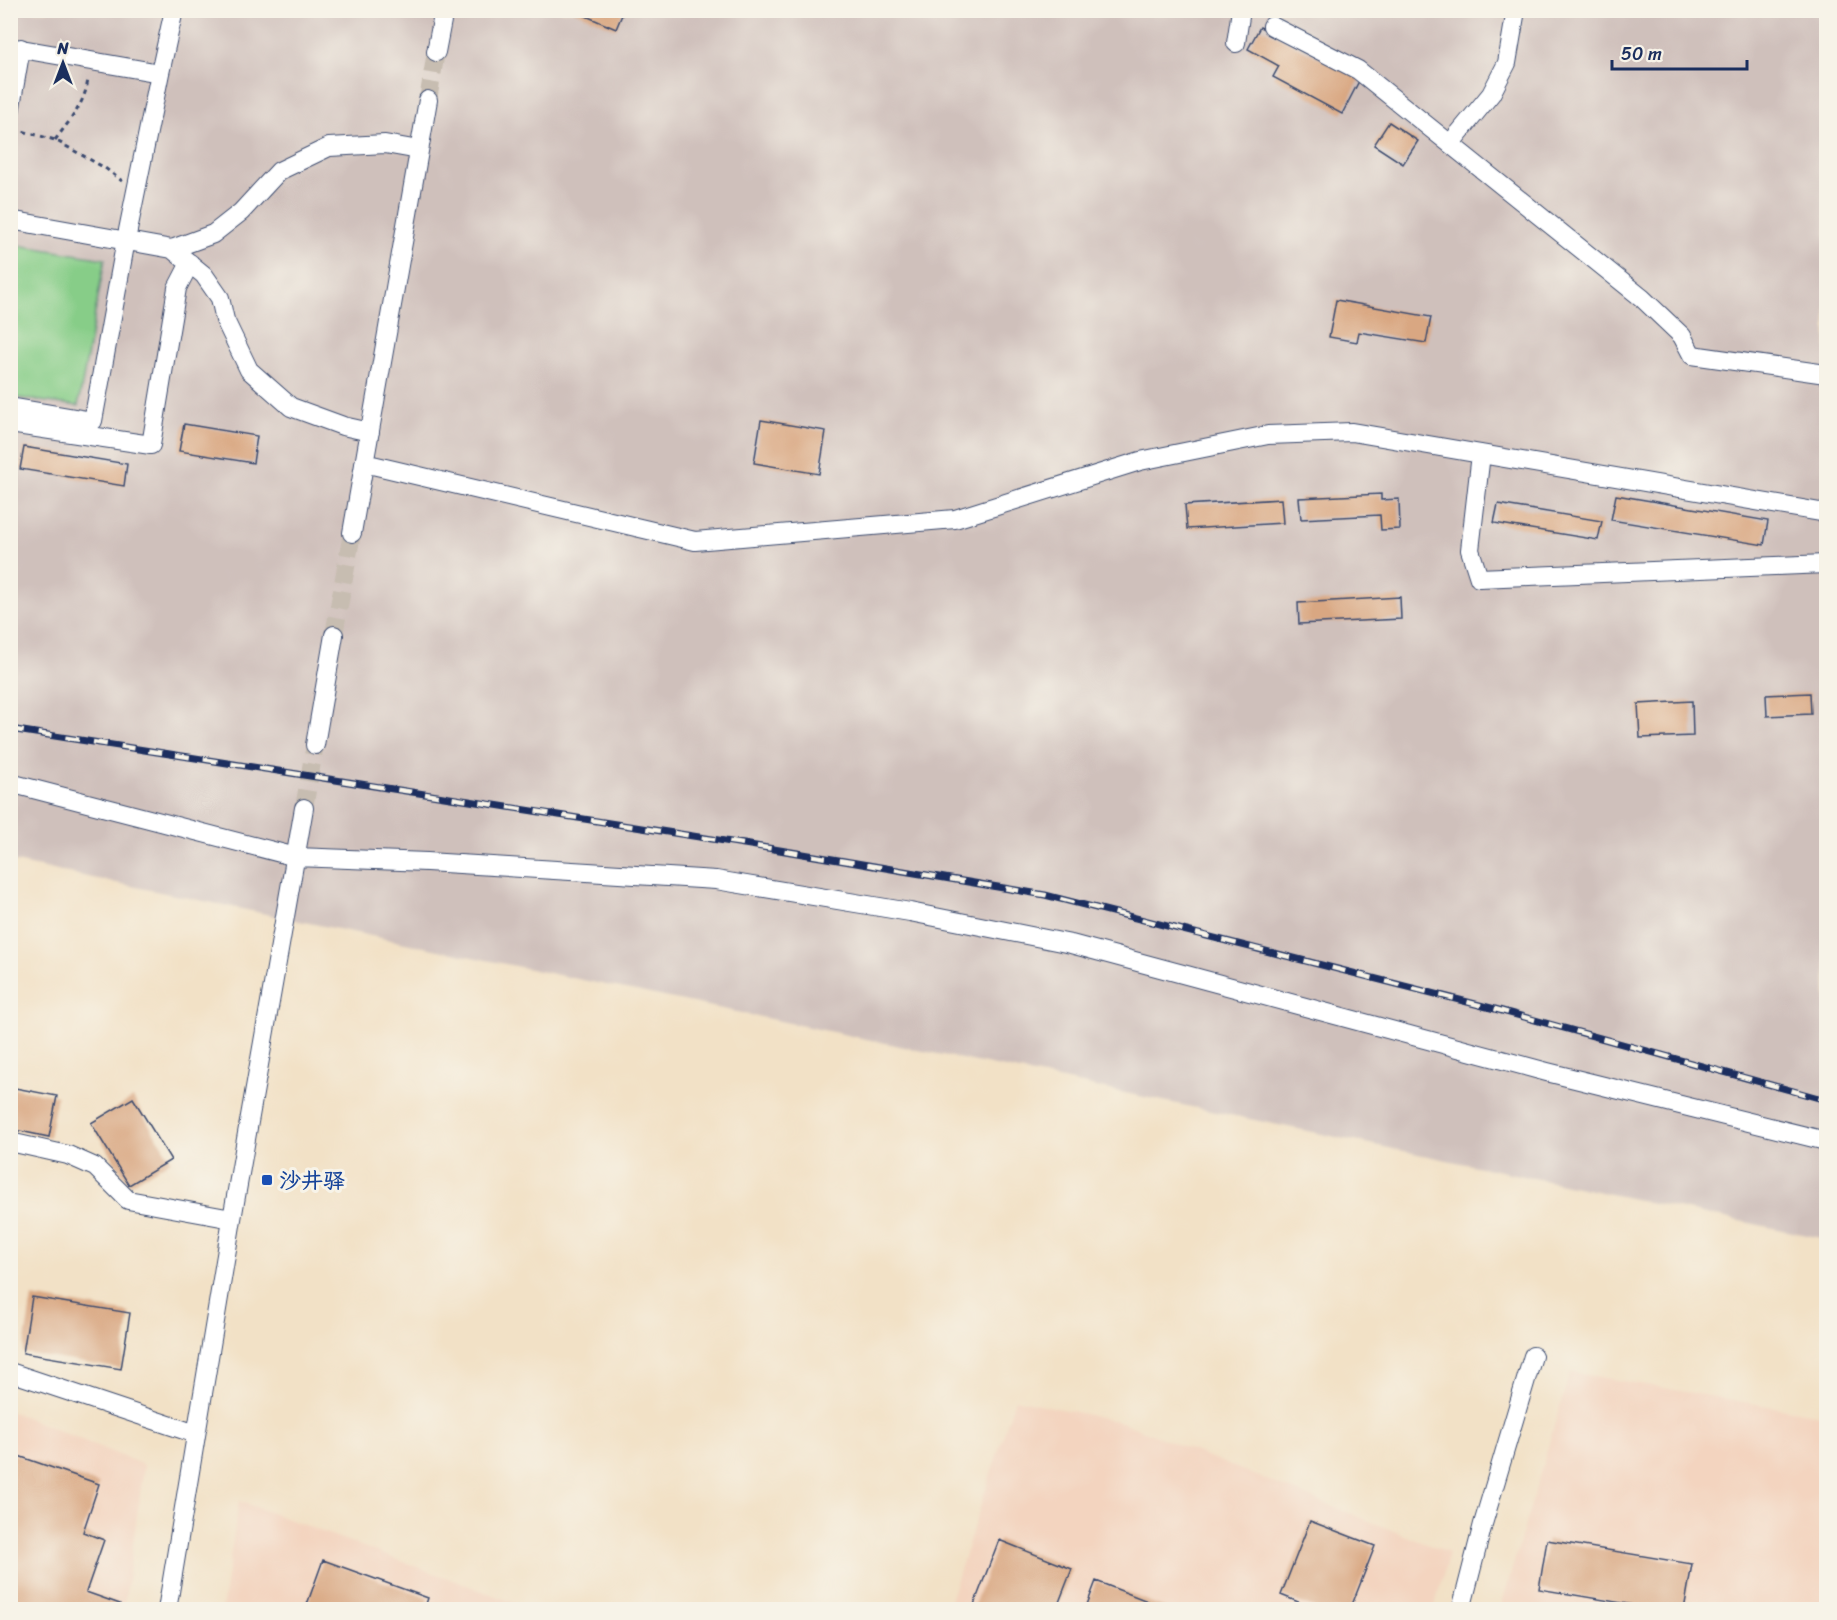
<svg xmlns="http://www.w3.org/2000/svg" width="1837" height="1620" font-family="Sriracha,'LXGW WenKai TC',sans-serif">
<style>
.built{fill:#f3d4bf}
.industrial{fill:#cfc0bb}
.green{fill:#87cd88;stroke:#517e73;stroke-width:1.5}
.building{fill:#d9a782}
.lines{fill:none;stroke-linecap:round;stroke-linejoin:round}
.minor-tunnel{stroke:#c7bdb1;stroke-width:18;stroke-dasharray:18 9;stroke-linecap:butt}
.minor-casing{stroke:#3b4a6e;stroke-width:20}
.path{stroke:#3b4a6e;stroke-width:3;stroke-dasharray:4.5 4.5;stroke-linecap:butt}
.minor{stroke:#fff;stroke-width:18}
.rail-casing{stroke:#1b2f5e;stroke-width:7}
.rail{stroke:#f7f3e8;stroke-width:4.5;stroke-dasharray:14;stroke-linecap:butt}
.transit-dot{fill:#1a4fb4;stroke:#f7f3e8;stroke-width:2}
.labels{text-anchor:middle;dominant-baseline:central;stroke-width:6;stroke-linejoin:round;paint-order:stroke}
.transit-label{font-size:22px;font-weight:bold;fill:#164399;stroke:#f7f3e8;text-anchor:start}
</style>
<rect width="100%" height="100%" fill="#f7f3e8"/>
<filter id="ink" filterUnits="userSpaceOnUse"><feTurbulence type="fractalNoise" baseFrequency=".0167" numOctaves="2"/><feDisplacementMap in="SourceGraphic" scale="12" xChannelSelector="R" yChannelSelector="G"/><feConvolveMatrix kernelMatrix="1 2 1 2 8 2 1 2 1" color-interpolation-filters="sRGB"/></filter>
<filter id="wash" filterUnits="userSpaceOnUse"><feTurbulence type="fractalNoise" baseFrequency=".008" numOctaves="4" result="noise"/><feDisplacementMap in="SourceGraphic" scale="24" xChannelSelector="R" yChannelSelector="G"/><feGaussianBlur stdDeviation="1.35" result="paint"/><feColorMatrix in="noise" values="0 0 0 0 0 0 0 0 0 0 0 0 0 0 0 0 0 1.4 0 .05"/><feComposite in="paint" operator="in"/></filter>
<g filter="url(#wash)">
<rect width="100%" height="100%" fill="#f2e1c6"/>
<!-- built -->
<path class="built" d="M1570 1372 1826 1416V1609L1500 1610Z
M1015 1399 1121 1422 1449 1553 1434 1609 947 1610Z
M10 1411 144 1465 124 1609H11Z
M239 1501 531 1609 222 1610Z"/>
<!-- industrial -->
<path class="industrial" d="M11 11H1826V1239L11 861Z"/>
<!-- green -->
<path class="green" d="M11 244 105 259 78 406 11 397Z"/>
<g id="blocks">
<!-- building -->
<path class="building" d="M572 10H624L616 29Z
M1260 27 1360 79 1342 114 1273 77 1279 66 1248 49Z
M1389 122 1418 141 1403 164 1374 145Z
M1336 300 1431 317 1426 343 1359 332 1357 342 1329 337Z
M761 420 826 431 819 474 754 463Z
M184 424 257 436 253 463 179 451Z
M24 447 127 464 124 486 20 469Z
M1381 494V500L1399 499 1400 529 1381 530 1380 515 1301 519 1299 498Z
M1616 495 1768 521 1764 545 1611 520Z
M1281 499 1283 523 1187 529 1185 505Z
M1498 504 1602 521 1598 540 1494 523Z
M1400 597 1401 619 1299 624 1298 603Z
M1810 693 1811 714 1767 716 1766 695Z
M1692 701 1693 736 1640 738 1638 704Z
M10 1087 57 1096 49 1137 10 1129Z
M133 1098 171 1160 129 1185 91 1123Z
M32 1297 130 1313 121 1369 23 1353Z
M10 1453 99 1484 83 1532 104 1540 86 1592 120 1604 118 1610H10Z
M1310 1521 1375 1546 1350 1610H1318L1281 1595Z
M999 1540 1072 1569 1056 1610H972Z
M1547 1540 1692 1564 1684 1610H1663L1539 1589Z
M323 1560 428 1598 424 1610H305Z
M1096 1581 1168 1609V1610H1085Z"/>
</g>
</g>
<g filter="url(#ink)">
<use href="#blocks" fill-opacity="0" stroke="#3b4a6e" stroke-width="1.5"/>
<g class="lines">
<!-- minor-tunnel -->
<path class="minor-tunnel" d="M428 100 436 52
M334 635 352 533
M304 808 315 745"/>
<!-- minor casing -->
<g class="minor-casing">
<path id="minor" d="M1272 26 1358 70 1642 298 1682 336 1692 355 1826 374
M1236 43 1241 10
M10 47 160 73 126 240 93 421 10 407
M436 52 444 10
M160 73 174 10
M10 112 21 48
M1450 144 1491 94 1507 63 1516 10
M10 220 172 249
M10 424 151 445 177 288 190 263
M370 432 343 426 291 407 249 370 225 320 220 298 204 275 172 249 213 234 241 212 279 171 329 147 385 144 419 150
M1481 454 1470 550 1479 578 1826 564
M364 463 695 541 955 519 1140 461 1268 435 1352 432 1826 513
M352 533 428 100
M315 745 334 635
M10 783 296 857 427 862 716 880 910 912 1071 944 1547 1072 1826 1141
M10 1142 68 1155 95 1167 128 1200 232 1219
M10 1372 196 1434
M167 1610 232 1219 304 808
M1461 1610 1483 1524 1533 1356"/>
</g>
<!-- path -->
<path class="path" d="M15 129 55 140 105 168 122 181
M55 140C70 120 85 104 88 79"/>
<!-- minor -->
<use href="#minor" class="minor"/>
<!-- rail casing -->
<g class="rail-casing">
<path id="rail" d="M10 729 744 844 1045 895 1495 1009 1826 1100"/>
</g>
<!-- rail -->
<use href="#rail" class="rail"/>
</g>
</g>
<!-- markers -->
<rect class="transit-dot" x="261" y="1174" width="12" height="12" rx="3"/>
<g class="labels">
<!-- transit labels -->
<g class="transit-label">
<text x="279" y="1180">沙井驿</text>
</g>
</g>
<!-- margin -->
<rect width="1837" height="1620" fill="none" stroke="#f7f3e8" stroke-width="36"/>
<!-- north arrow -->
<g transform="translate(63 63)" stroke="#f7f3e8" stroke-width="4.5" paint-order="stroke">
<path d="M0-4.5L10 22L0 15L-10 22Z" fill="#1b2f5e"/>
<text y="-9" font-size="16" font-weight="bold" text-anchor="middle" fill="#1b2f5e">N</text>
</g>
<!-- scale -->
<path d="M1612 60v9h135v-9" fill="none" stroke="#1b2f5e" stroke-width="3"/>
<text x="1621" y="60" font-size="18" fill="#1b2f5e" stroke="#f7f3e8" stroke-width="4.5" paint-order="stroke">50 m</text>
</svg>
